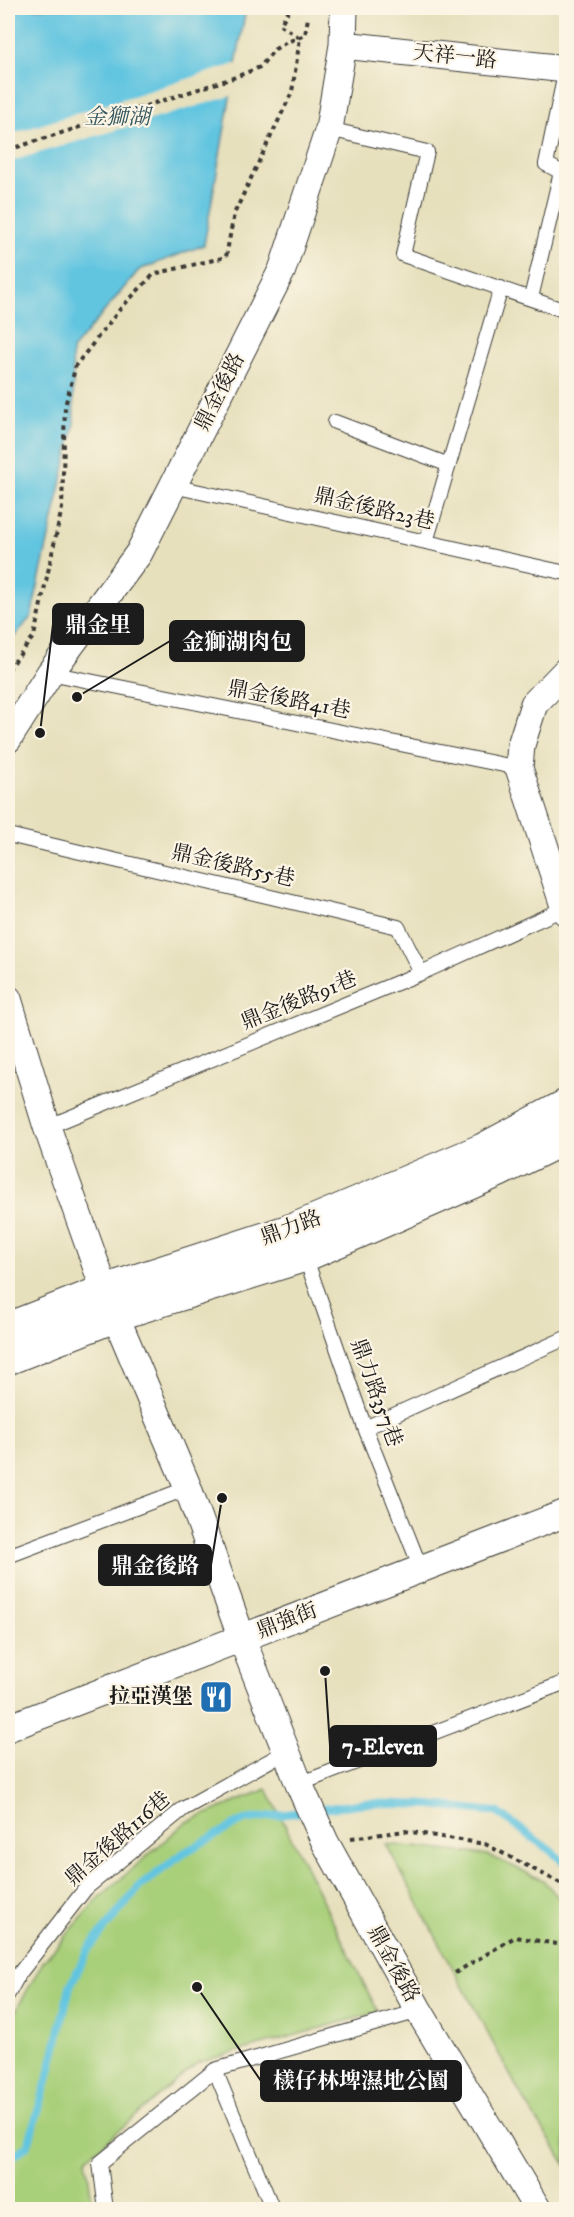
<svg xmlns="http://www.w3.org/2000/svg" width="574" height="2217" font-family="'IM FELL DW Pica','Noto Serif TC',serif">
<style>
.green{fill:#a8cf79;stroke:#62764a;stroke-width:1.5}
.water{fill:#62c5e0;stroke:#3f707e;stroke-width:1.5}
.pier{fill:#e7e0bd}
.lines{fill:none;stroke-linecap:round;stroke-linejoin:round}
.stream{stroke:#62c5e0;stroke-width:8}
.service-casing{stroke:#3a3934;stroke-width:16}
.minor-casing{stroke:#3a3934;stroke-width:29}
.tertiary-casing{stroke:#3a3934;stroke-width:35}
.path{stroke:#3a3934;stroke-width:4;stroke-dasharray:4.5 4.5;stroke-linecap:butt}
.service{stroke:#fff;stroke-width:14}
.minor{stroke:#fff;stroke-width:27}
.tertiary{stroke:#fff;stroke-width:33}
.labels{text-anchor:middle;dominant-baseline:central;stroke-width:4.5;stroke-linejoin:round;paint-order:stroke}
.street-label{font-size:21px;fill:#1c1c1c;stroke:#fcf5e5}
.poi-label{font-size:21px;font-weight:bold;fill:#1c1c1c;stroke:#fcf5e5;text-anchor:end}
.water-label{font-size:22px;font-style:italic;fill:#345761;stroke:#fcf5e5}
.leader{fill:none;stroke:#1c1c1c;stroke-width:2}
.callout-dot{fill:#1c1c1c;stroke:#fcf5e5;stroke-width:2}
.callout{fill:#1c1c1c;stroke:#1c1c1c;stroke-width:2}
.callout-label{font-size:22px;text-anchor:middle;font-weight:bold;fill:#fff}
</style>
<rect width="100%" height="100%" fill="#fcf5e5"/>
<filter id="ink" filterUnits="userSpaceOnUse"><feTurbulence type="fractalNoise" baseFrequency=".0167" numOctaves="2"/><feDisplacementMap in="SourceGraphic" scale="12" xChannelSelector="R" yChannelSelector="G"/><feConvolveMatrix kernelMatrix="1 2 1 2 8 2 1 2 1" color-interpolation-filters="sRGB"/></filter>
<filter id="wash" filterUnits="userSpaceOnUse"><feTurbulence type="fractalNoise" baseFrequency=".008" numOctaves="4" result="noise"/><feDisplacementMap in="SourceGraphic" scale="24" xChannelSelector="R" yChannelSelector="G"/><feGaussianBlur stdDeviation="1.35" result="paint"/><feColorMatrix in="noise" values="0 0 0 0 0 0 0 0 0 0 0 0 0 0 0 0 0 1.4 0 .05"/><feComposite in="paint" operator="in"/></filter>
<g filter="url(#wash)">
<rect width="100%" height="100%" fill="#e7e0bd"/>
<!-- green -->
<path class="green" d="M267 1789 378 2012 197 2063 86 2159 93 2209H8V2025L43 1962 100 1897 185 1823Z
M386 1844 488 1855 543 1880 566 1906V2165L521 2095Z"/>
<!-- water -->
<path class="water" d="M8 8H246L204 245 139 270 72 350 74 426 31 617 8 644Z"/>
<!-- pier -->
<path class="pier" d="M235 64 240 65 235 90 231 96 8 162V135Z"/>
<g class="lines">
<!-- stream -->
<path class="stream" d="M8 2160 28 2145 51 2067 70 1986 89 1948 139 1887 185 1852 244 1820 365 1803 431 1805 497 1812 551 1851 566 1864"/>
</g>
</g>
<g filter="url(#ink)">
<g class="lines">
<!-- service casing -->
<g class="service-casing">
<path id="service" d="M329 129 427 152 403 255 566 311
M531 298 561 172 546 164 566 69
M335 422 449 465
M173 486 566 573
M426 542 501 288
M50 673 519 768
M8 835 398 927 421 973
M47 1127 421 973 565 908
M304 1253 365 1428 421 1569
M365 1428 566 1338
M8 1556 188 1488
M299 1784 566 1682
M8 1994 19 1974 86 1888 183 1809 287 1751
M215 2070 273 2210
M106 2210 100 2163 215 2070 419 2011"/>
</g>
<!-- minor casing -->
<g class="minor-casing">
<path id="minor" d="M343 45 566 69
M566 671 534 704 521 745 519 768 566 912
M8 739 50 673 139 553 282 270 329 129 343 45 344 8
M8 999 47 1127 105 1291 188 1488 242 1639 299 1784 325 1842 419 2011 538 2210
M8 1728 566 1513"/>
</g>
<!-- tertiary casing -->
<g class="tertiary-casing">
<path id="tertiary" d="M8 1329 105 1291 296 1229 483 1150 566 1106
M8 1358 129 1310 305 1255 497 1171 566 1137"/>
</g>
<!-- path -->
<path class="path" d="M8 150 233 78 260 67 275 49 287 42 305 35 308 18
M8 670 34 636 62 508 65 406 76 365 121 308 154 274 226 257 234 214 292 92 300 38 280 25 290 8
M351 1838 405 1831 485 1844 566 1886
M455 1973 515 1937 563 1945 566 1950
M559 2154 566 2153"/>
<!-- service -->
<use href="#service" class="service"/>
<!-- minor -->
<use href="#minor" class="minor"/>
<!-- tertiary -->
<use href="#tertiary" class="tertiary"/>
</g>
</g>
<!-- icons -->
<defs>
<g id="restaurant-square" transform="scale(1.725)"><rect x="-9" y="-9" width="18" height="18" rx="4" fill="#1f6fb2" stroke="#fcf5e5"/><path d="M-5-6h1v4h1v-4h1v4h1v-4h1v5L-1.5 .5V6h-2V.5L-5-1ZM5-6V6H3V1.5H1.5Q1.5-4 5-6Z" fill="#fff"/></g>
</defs>
<g fill-rule="evenodd">
<use href="#restaurant-square" x="216" y="1697"/>
</g>
<g class="labels">
<!-- street labels -->
<g class="street-label">
<text transform="translate(455 57) rotate(6)">天祥一路</text>
<text transform="translate(220 392) rotate(-63)">鼎金後路</text>
<text transform="translate(374 509) rotate(13)">鼎金後路23巷</text>
<text transform="translate(289 700) rotate(11)">鼎金後路41巷</text>
<text transform="translate(233 866) rotate(13)">鼎金後路55巷</text>
<text transform="translate(299 1001) rotate(-22)">鼎金後路91巷</text>
<text transform="translate(291 1228) rotate(-20)">鼎力路</text>
<text transform="translate(376 1393) rotate(70)">鼎力路357巷</text>
<text transform="translate(287 1621) rotate(-21)">鼎強街</text>
<text transform="translate(118 1839) rotate(-41)">鼎金後路116巷</text>
<text transform="translate(393 1964) rotate(61)">鼎金後路</text>
</g>
<!-- poi labels -->
<g class="poi-label">
<text x="193" y="1697">拉亞漢堡</text>
</g>
<!-- water labels -->
<g class="water-label">
<text x="117" y="117">金獅湖</text>
</g>
</g>
<!-- callouts -->
<path class="leader" d="M40 733L53 624M77 697L170 641M222 1498L211 1565M325 1671L330 1746M197 1987L261 2081"/>
<g class="callout-dot">
<circle cx="40" cy="733" r="6"/>
<circle cx="77" cy="697" r="6"/>
<circle cx="222" cy="1498" r="6"/>
<circle cx="325" cy="1671" r="6"/>
<circle cx="197" cy="1987" r="6"/>
</g>
<g class="callout">
<rect x="53" y="604" width="90" height="40" rx="6"/>
<rect x="170" y="621" width="134" height="40" rx="6"/>
<rect x="99" y="1545" width="112" height="40" rx="6"/>
<rect x="330" y="1726" width="106" height="40" rx="6"/>
<rect x="261" y="2061" width="200" height="40" rx="6"/>
</g>
<g class="callout-label">
<text x="98" y="632">鼎金里</text>
<text x="237" y="649">金獅湖肉包</text>
<text x="155" y="1573">鼎金後路</text>
<text x="383" y="1754">7-Eleven</text>
<text x="361" y="2088">檨仔林埤濕地公園</text>
</g>
<!-- margin -->
<rect width="574" height="2217" fill="none" stroke="#fcf5e5" stroke-width="30"/>
</svg>
